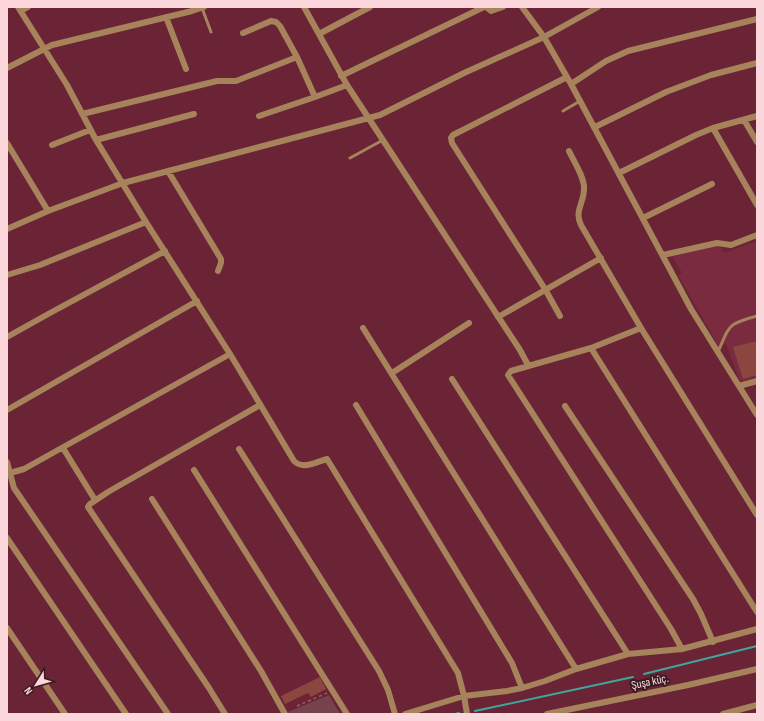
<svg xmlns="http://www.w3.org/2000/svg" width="764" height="721" font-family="'Sofia Sans Condensed',sans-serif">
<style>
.built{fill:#7a2b3f}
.green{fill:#75434c}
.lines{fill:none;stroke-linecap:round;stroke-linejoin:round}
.stream{stroke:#3fa69e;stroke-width:2}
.building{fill:#8b473f}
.path{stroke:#995e6c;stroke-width:1.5;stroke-dasharray:3 3;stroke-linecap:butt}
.lane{stroke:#a7835c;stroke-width:3}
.street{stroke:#a7835c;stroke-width:6}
.labels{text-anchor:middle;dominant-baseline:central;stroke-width:4;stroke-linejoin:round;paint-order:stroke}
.street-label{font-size:12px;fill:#fbd7dc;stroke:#3b1b22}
</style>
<rect width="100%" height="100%" fill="#6a2436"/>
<!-- built -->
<path class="built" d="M757 241V377L740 382 726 344 718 345 678 275 682 273 672 256 719 245 724 253Z"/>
<!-- green -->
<path class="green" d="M329 695 340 714H289L288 712Z"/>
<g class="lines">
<!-- stream -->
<path class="stream" d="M644 674 757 646
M475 711 633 677
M455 714 459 713"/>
</g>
<!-- building -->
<path class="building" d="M757 341V375L743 379 733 347Z
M320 677 326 689 311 697 308 693 285 704 281 696Z"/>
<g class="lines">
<!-- path -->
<path class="path" d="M297 706 327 693"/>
<!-- lane -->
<path class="lane" d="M202 8 211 32
M563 111 580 101
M350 158 383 140
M718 352C730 325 727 324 757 316"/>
<!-- street -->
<path class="street" d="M18 7 67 85 96 140 146 222 230 354 294 461C303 470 316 462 327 459L458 673 464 696 467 714
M304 7 347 85 520 350 528 365
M486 7 491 11 503 7
M522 7 544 37 571 84 691 309 757 415
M21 11 28 7
M166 17 186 69
M243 33 271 21 276 22 280 26 297 57
M319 34 370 7
M7 68 52 45 192 11 204 7
M341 76 484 7
M571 84 606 61 628 51 757 19
M82 114 217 81H236L297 57 315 97 347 85
M259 116 315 97
M744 120 757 142
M595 127 666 92 711 75 757 63
M713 128 757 205
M96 140 194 114
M7 143 48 211
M52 145 90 130
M569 151C573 160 585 178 584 189 584 203 574 211 581 225L641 328 757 515
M168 171 221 259V263L218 271
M619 173 696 135 713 128 757 116
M643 218 712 184
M7 229 48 211 123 183 380 115 464 73 544 37 598 7
M663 255 717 243 731 245 757 235
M7 275 40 265 146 222
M560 316 545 289 452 143 451 138 453 135 567 77
M498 317 601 258
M363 328 576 669
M641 328 591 348 511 371 508 375 671 629 682 649
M7 337 50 313 165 251
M591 348 757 612
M392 373 469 323
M452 379 628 654
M739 386 757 381
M356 405 512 663 522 688
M565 406 693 599 701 614 713 642
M7 410 197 301
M63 448 95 500
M239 449 379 671 388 690 395 714
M7 462 14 488 168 714
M194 470 347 714
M10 473 24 469 230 354
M152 499 261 671 285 714
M7 538 126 714
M7 628 65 714
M225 714 209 688 88 507 90 504 108 492 260 405
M405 714 464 696 507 691 522 688 545 681 576 669 628 654 682 649 757 629
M547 714 688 685 757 669
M723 714 757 705"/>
</g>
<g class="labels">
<!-- street labels -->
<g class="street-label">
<text transform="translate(650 682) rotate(-12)">Şuşa küç.</text>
</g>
</g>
<!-- border -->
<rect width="764" height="721" fill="none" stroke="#fbd7dc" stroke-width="16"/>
<!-- north arrow -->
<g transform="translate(36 685) rotate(233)" stroke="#3b1b22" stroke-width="3" paint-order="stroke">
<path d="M0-3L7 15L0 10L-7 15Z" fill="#fbd7dc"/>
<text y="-6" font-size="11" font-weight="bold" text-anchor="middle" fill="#fbd7dc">N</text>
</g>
</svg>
